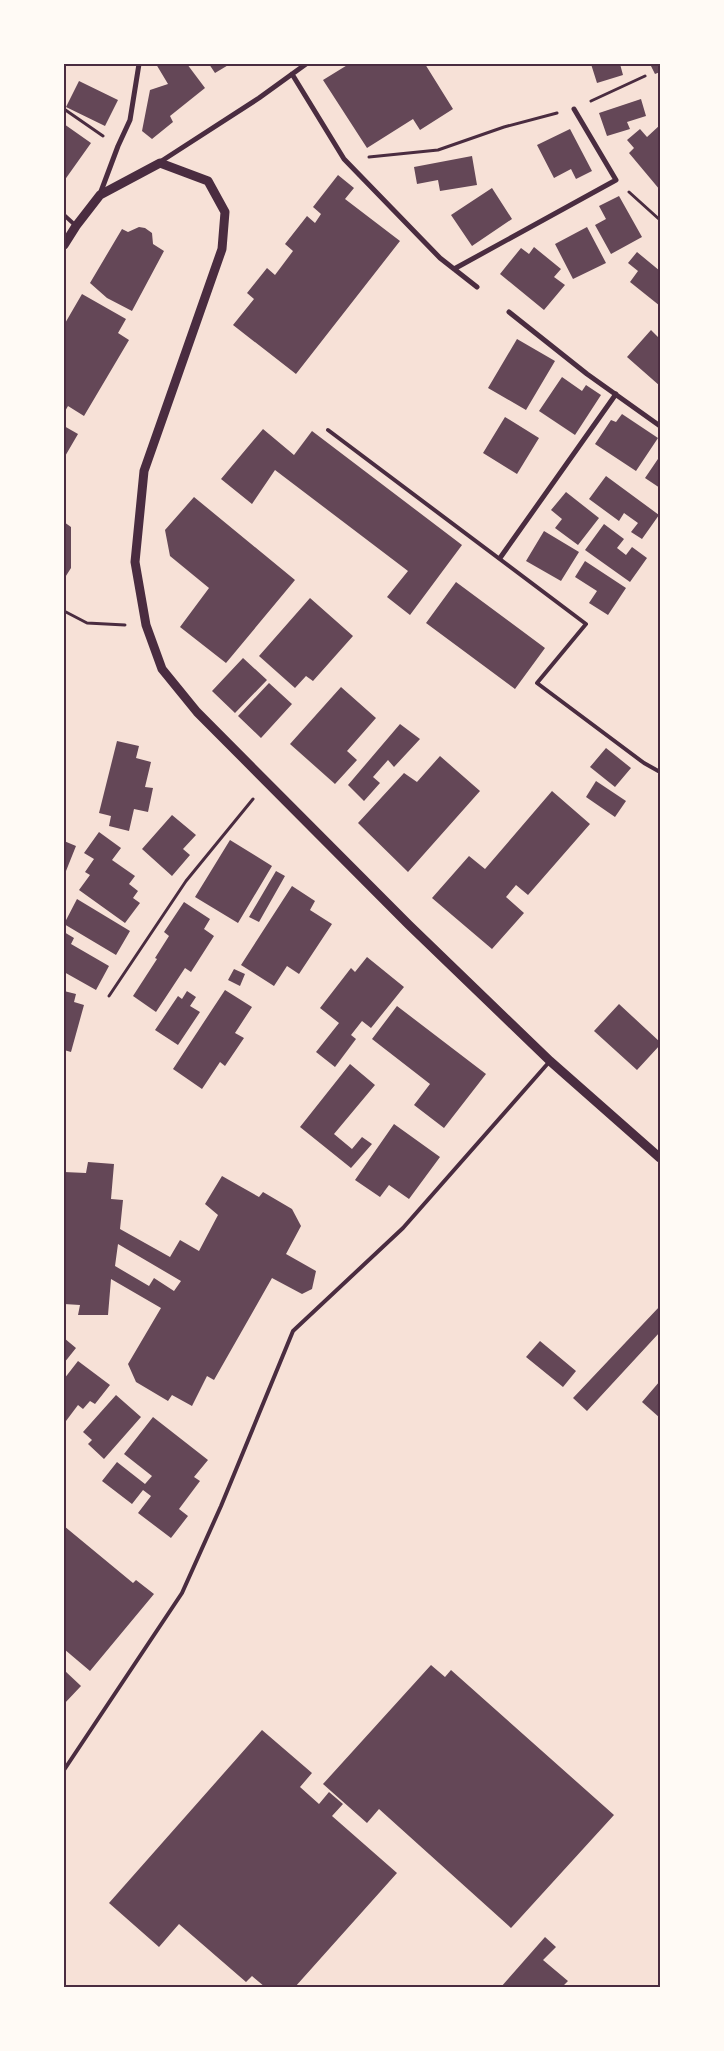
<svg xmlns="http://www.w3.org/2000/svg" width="724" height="2051" font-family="Figtree,sans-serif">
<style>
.building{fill:#644757;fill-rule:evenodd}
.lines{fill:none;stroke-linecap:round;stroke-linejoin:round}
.path{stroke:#4a2c40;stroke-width:3}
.service{stroke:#4a2c40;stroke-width:4}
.minor{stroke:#4a2c40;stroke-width:5}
.tertiary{stroke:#4a2c40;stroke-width:9}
.neatline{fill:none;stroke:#4a2c40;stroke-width:2}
</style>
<rect width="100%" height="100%" fill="#f7e1d7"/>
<!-- building -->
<path class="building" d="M156 64H187L205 88 170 116 173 122 152 139 142 131 150 90 168 84Z
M209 64H230L215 73Z
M349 64H425L453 109 420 130 413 119 367 148 323 80Z
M591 64H620L623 75 597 83Z
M650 64H660V72L655 74Z
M79 81 118 100 105 126 66 107Z
M641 99 646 116 627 122 630 129 607 136 599 113Z
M64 124 91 143 64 181Z
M660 125V190L629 153 634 148 627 140 640 129 647 137Z
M570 129 592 171 576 179 571 169 554 178 537 145Z
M472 156 477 185 440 191 438 180 417 184 414 167Z
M338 175 354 188 345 199 400 241 296 374 233 325 254 299 247 293 267 268 275 275 293 251 285 244 307 216 315 223 321 214 313 207Z
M492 188 512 219 472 246 451 215Z
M619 196 642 237 611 254 595 225 606 219 599 206Z
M139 227 145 228 152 233 153 244 164 251 132 311 107 298 90 283 122 229 128 232Z
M587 227 606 263 573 279 555 244Z
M534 247 561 269 554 277 565 285 544 310 500 274 521 248 529 254Z
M637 252 660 271V306L630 282 638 271 628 263Z
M82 294 126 319 118 333 129 340 84 416 68 406 64 413V325Z
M651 330 660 339V386L627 357Z
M517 339 555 361 526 410 488 388Z
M562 377 582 391 586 385 601 395 575 435 539 411Z
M622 414 658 438 636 471 595 444 611 420 616 422Z
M505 417 539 438 517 474 483 453Z
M64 426 78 434 64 458Z
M263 429 294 455 312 431 462 545 410 615 387 597 408 571 275 470 252 504 221 479Z
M660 456V488L645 478Z
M606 476 659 515 642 539 631 532 638 523 624 513 619 521 589 499Z
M566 492 599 518 578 545 555 528 562 519 551 510Z
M194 497 295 580 226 663 180 627 209 588 170 556 165 530Z
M64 522 71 527V568L64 579Z
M604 524 624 539 617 548 626 555 632 547 647 558 630 582 585 550Z
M544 531 579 552 561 581 526 561Z
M585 561 626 588 608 615 589 603 597 591 575 577Z
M456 582 545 648 515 689 426 623Z
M310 598 353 636 313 681 306 676 295 688 259 656Z
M243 658 267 680 235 713 212 691Z
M269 683 292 704 261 738 238 716Z
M341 687 376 718 347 751 357 760 335 784 290 744Z
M400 724 420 739 394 767 388 760 373 777 380 783 364 801 348 785Z
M117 741 139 746 136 758 151 762 145 787 153 788 148 812 134 809 129 831 109 826 111 816 99 813Z
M606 748 631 768 615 787 590 767Z
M440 756 480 791 408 872 358 823 404 773 417 782Z
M596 781 626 801 615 817 586 797Z
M552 791 590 824 528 895 516 885 506 897 524 913 492 949 432 898 469 856 485 869Z
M172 815 196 835 183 849 190 855 172 876 142 849Z
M99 832 121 848 112 860 135 876 129 884 138 891 133 898 140 903 125 923 79 890 90 875 85 872 94 859 84 853Z
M230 840 272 866 238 923 195 897Z
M64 841 76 846 64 876Z
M276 871 285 876 259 922 249 917Z
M292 886 315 901 310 910 332 924 299 974 287 966 274 986 241 965Z
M77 899 130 931 116 955 64 924Z
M184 902 210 919 204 929 214 936 191 972 185 968 156 1012 133 996 157 959 155 958 169 936 164 932Z
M64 932 74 938 71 944 109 966 96 990 64 972Z
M367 957 404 987 371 1028 362 1021 351 1035 356 1039 335 1067 316 1052 339 1023 320 1008 351 968 355 972Z
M234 969 245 974 240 986 228 980Z
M225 990 252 1007 235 1033 244 1038 225 1066 220 1062 202 1089 173 1069Z
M64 991 76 994 74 1002 84 1005 71 1052 64 1050Z
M187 991 196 997 190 1006 200 1012 178 1045 155 1030 178 996 182 999Z
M619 1004 660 1042V1045L637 1070 594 1031Z
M397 1006 486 1074 444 1128 414 1105 430 1084 372 1039Z
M350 1064 375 1085 334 1134 352 1149 362 1137 372 1144 351 1168 300 1127Z
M394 1124 440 1157 409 1199 389 1185 380 1197 355 1180Z
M88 1162 114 1164 111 1199 123 1200 120 1229 170 1257 180 1240 199 1251 218 1215 205 1204 222 1176 259 1197 263 1192 292 1209 301 1226 286 1254 316 1271 312 1289 302 1294 272 1278 214 1380 207 1376 192 1406 172 1395 168 1401 136 1382 128 1364 161 1308 111 1279 108 1315H78L80 1305 64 1304V1172L86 1173ZM118 1244 181 1281 174 1291 154 1278 149 1286 115 1266Z
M660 1306V1332L587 1411 573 1398Z
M64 1338 76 1348 64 1363Z
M540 1341 576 1371 563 1387 526 1357Z
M78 1361 110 1385 95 1404 90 1401 83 1409 78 1405 66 1421 64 1420V1379Z
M660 1381V1418L642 1402Z
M116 1395 141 1417 104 1459 88 1444 92 1440 83 1432Z
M153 1417 208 1460 194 1477 200 1481 179 1509 188 1516 171 1538 138 1513 151 1496 143 1490 132 1504 102 1481 117 1462 145 1484 152 1476 124 1454Z
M64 1526 133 1583 136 1580 154 1594 90 1671 64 1649Z
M431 1665 445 1677 451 1670 614 1815 511 1928 379 1809 367 1823 323 1784Z
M64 1670 81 1686 64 1704Z
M262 1730 312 1773 300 1787 319 1804 329 1792 343 1804 332 1816 397 1873 295 1987H265L252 1976 246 1982 179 1924 159 1947 109 1903Z
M545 1937 556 1947 543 1960 568 1981 562 1987H501Z"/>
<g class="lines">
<!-- path -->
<path class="path" d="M591 101 645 76
M64 109 103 136
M369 157 438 150 504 127 557 113
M629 192 660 220
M64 611 87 623 125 625
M109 996 186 881 253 799"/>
<!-- service -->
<path class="service" d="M64 215 75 225
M328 430 586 624 537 683 644 763 660 772
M64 1770 182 1593 221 1506 293 1331 403 1228 550 1061"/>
<!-- minor -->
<path class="minor" d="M292 74 344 159 440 258 477 287
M160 162 259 98 306 64
M100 194 118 146 130 120 139 64
M454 269 616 180 574 109
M509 312 587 374 660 426
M500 558 616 394"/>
<!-- tertiary -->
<path class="tertiary" d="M64 245 76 226 100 195 160 163 208 181 225 212 222 249 144 471 135 562 146 625 162 669 197 712 409 925 550 1061 660 1158"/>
</g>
<!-- border -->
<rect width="724" height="2051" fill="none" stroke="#fffaf5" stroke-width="130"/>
<rect x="65" y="65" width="594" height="1921" class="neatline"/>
</svg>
